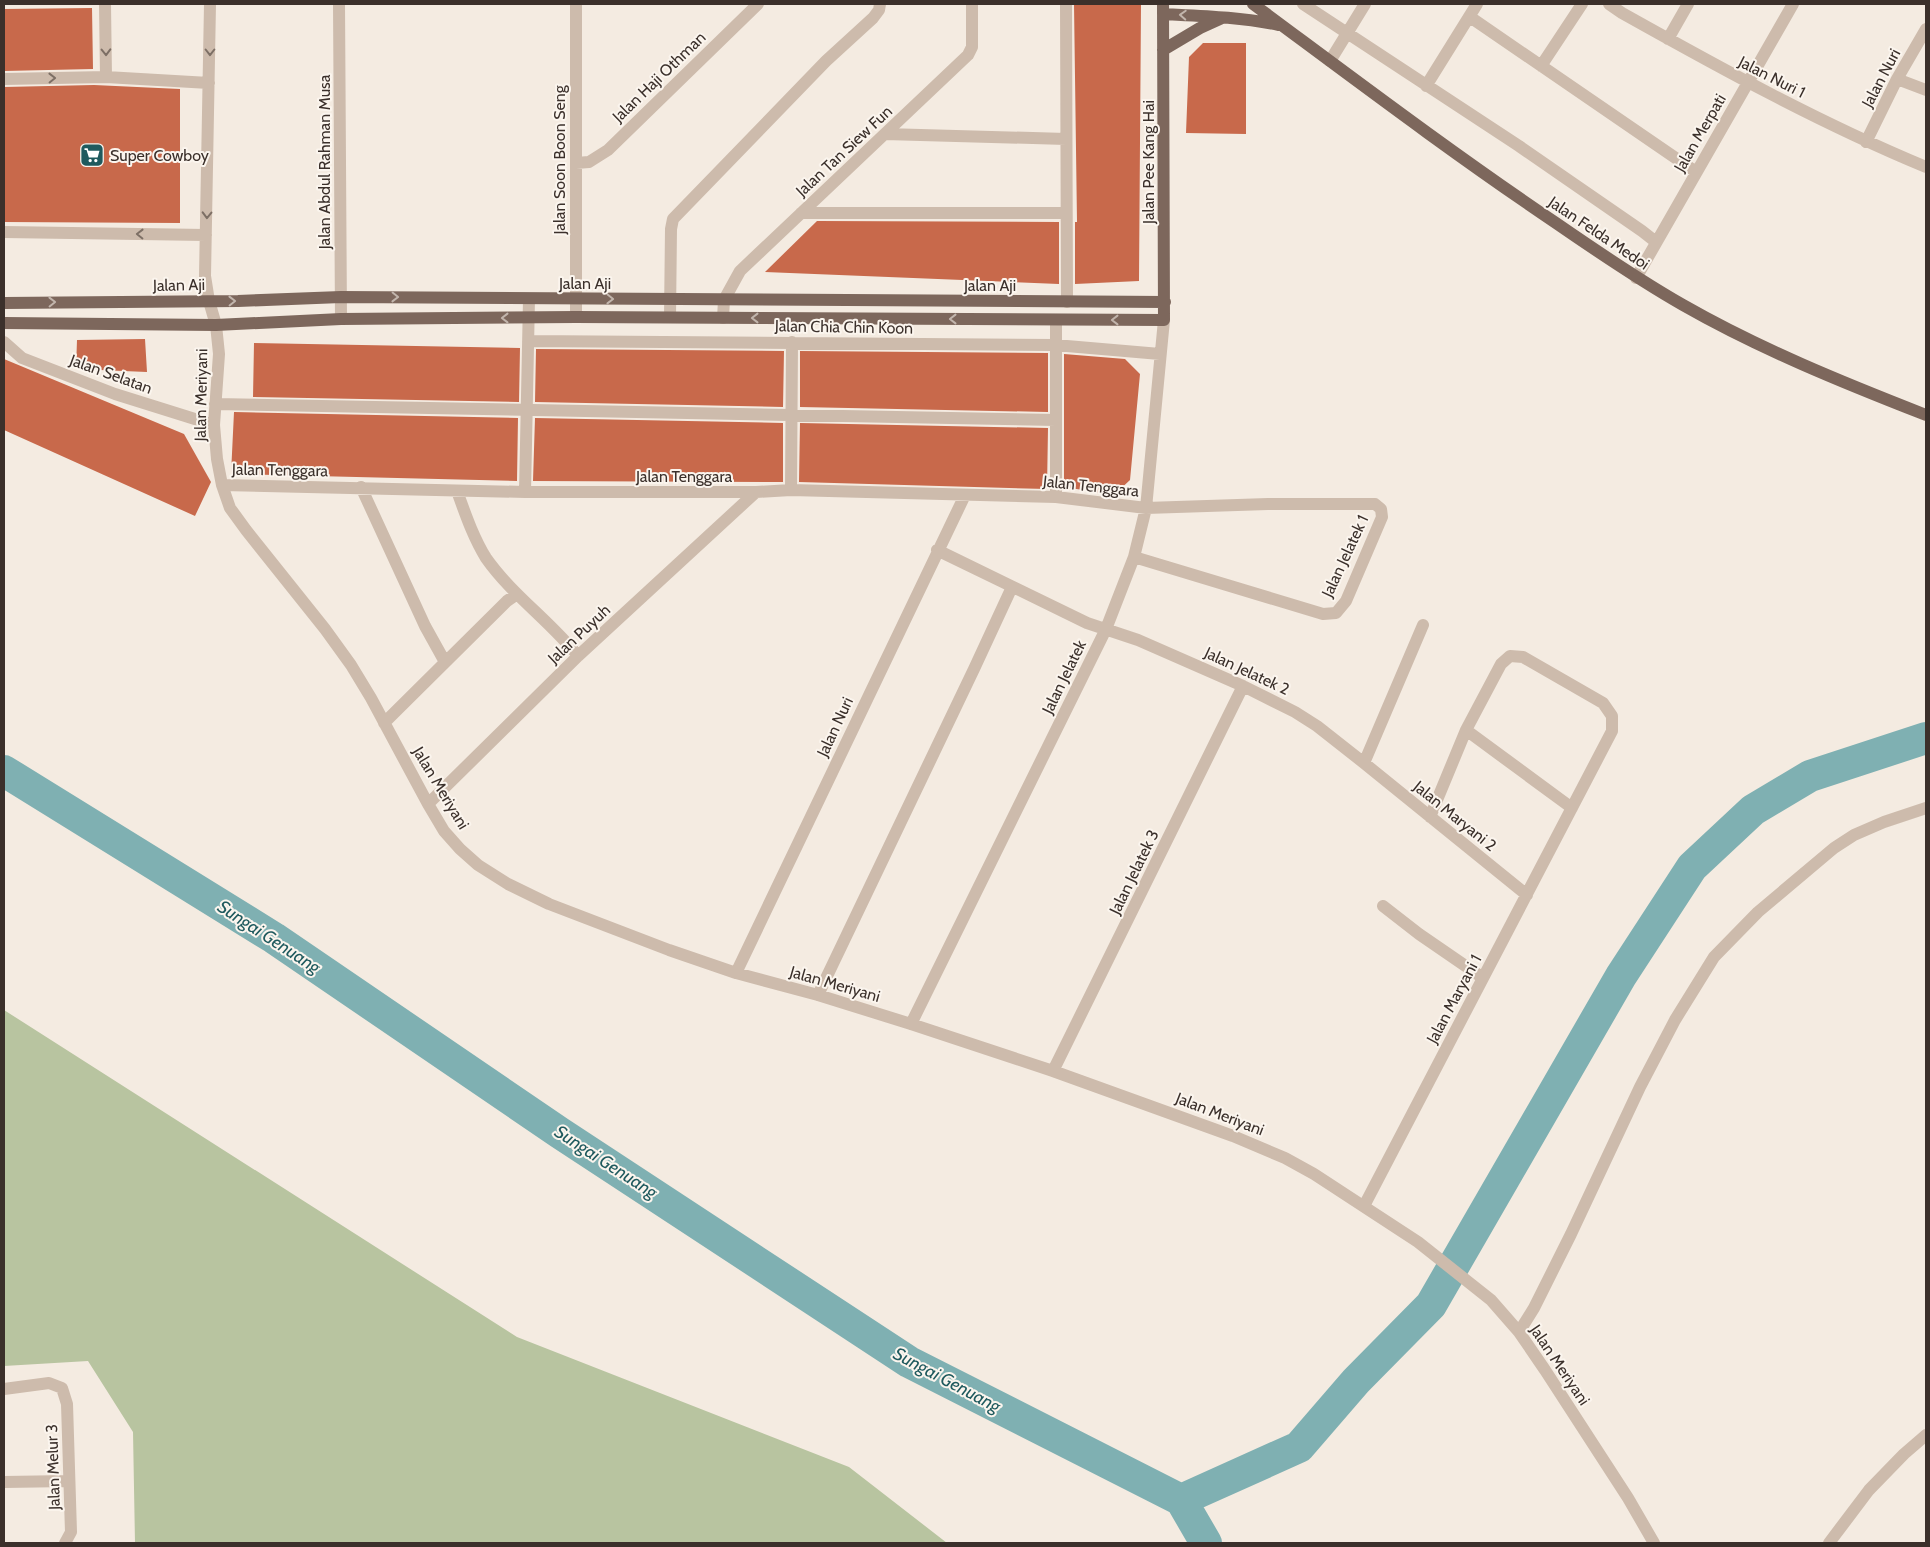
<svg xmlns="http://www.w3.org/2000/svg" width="1930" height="1547" font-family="Cabin,sans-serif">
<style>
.green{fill:#b8c4a0}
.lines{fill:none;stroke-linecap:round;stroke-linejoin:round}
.river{stroke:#7fb0b2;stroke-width:32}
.building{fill:#c8694b}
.minor{stroke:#cdbbac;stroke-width:12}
.major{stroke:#7d675c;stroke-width:12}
.oneway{stroke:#c2b5ac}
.oneway2{stroke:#7d6f65}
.labels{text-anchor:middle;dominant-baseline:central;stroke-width:4;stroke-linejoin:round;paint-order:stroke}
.street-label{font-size:16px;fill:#3b302b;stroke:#fbf5ee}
.poi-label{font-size:16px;fill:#3b302b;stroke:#fbf5ee;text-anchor:start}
.water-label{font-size:18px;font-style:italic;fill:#1f5a5e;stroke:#fbf5ee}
</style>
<rect width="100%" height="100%" fill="#f4ebe1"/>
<!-- green -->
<path class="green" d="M4 1010 517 1337 849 1467 947 1543H135L133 1432 88 1361 4 1366Z"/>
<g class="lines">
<!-- river -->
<path class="river" d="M4 771 274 938 560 1133 909 1362 1181 1500 1206 1543
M1181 1500 1299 1447 1356 1381 1431 1305 1621 976 1692 867 1753 810 1810 776 1926 738"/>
</g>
<!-- building -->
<path class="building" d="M1074 4H1141L1139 281 1075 284V222H1077Z
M92 8 93 69 4 71V9Z
M1203 43H1246V134L1186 133 1189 57Z
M94 85 180 89V223L4 222V87Z
M817 221 1059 222V284L765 272Z
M145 339 147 372 76 369 77 340Z
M254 343 520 348 519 402 253 397Z
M536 349 784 351 783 407 535 402Z
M800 351 1048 353V412L800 407Z
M1064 354 1125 359 1140 374 1130 480 1114 495 1064 487Z
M4 359 184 434 211 482 195 516 4 430Z
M234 412 518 418 517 481 231 474Z
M535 418 783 423V482L533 481Z
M800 423 1048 428 1047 489 799 482Z"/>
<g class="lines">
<!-- minor -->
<path class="minor" d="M105 4 106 77 209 83
M210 4 205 276 209 301 216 325 219 354 214 425 217 459 222 485 230 508 246 530 325 629 351 665 371 698 428 804 444 831 460 849 478 865 508 884 549 904 669 950 736 973 818 995 911 1024 1053 1071 1233 1136 1285 1158 1314 1174 1418 1242 1491 1300 1519 1332 1545 1370 1628 1498 1654 1543
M339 4 341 319
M1066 4 1067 302
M1303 4 1519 146 1642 231 1656 242
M1609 4 1622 13C1722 69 1820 123 1926 167
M1470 17 1696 172
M1668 39 1688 4
M1330 61 1365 4
M1541 66 1582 4
M4 79 106 77
M1897 79 1926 90
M1426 86 1477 4
M885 134 1066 139
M1866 142 1897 79 1926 29
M576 163 589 162 608 150 758 4
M801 213H1066
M4 232 206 235
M1636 278 1793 4
M576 317V4
M670 317 671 229 673 219 826 61 873 18 879 10 880 4
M723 318 724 300 740 271 968 55 972 47V4
M528 341 1055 345 1160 354
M4 342 22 358 115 394 214 425
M215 404 1056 420
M222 485 525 492H756L791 490 1056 497 1146 508 1268 504H1375L1381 509 1382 517 1346 601 1336 613 1323 614 1134 557
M361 487 425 626 445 662
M791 490 792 342
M457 491C465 513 473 537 486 558 512 595 550 621 578 656
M525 492 529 299
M1056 497V320
M937 550 1087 623 1138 640 1243 686 1295 712 1317 726 1364 763 1527 895
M384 723 507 601 517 594
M1466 730 1572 808
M1364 763 1423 625
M428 804 578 656 756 492
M1383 906 1419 934 1483 978
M736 973 965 495
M818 995 974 669 1012 587
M911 1024 1106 629 1134 557 1146 508 1164 320
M1053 1071 1243 686
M1364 1206 1612 731V716L1603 703 1523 657 1510 656 1501 664 1466 730 1430 817
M1519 1332 1534 1308 1571 1234 1640 1087 1675 1020 1714 957 1758 912 1834 848 1854 835 1884 822 1926 808
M4 1389 49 1383 62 1388 67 1404 71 1532 65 1543
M4 1482 69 1481
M1829 1543 1869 1490 1904 1454 1926 1435"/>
<!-- major -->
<path class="major" d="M1253 4C1353 78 1452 153 1556 223 1598 252 1639 280 1683 305 1760 349 1844 383 1926 415
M1163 14C1202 16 1240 17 1279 25
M1163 50 1200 28 1222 18
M4 303 238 301 341 297 1165 302
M4 323 216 325 341 319 576 317 1164 320 1163 4"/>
</g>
<!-- one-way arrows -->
<defs><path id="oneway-chevron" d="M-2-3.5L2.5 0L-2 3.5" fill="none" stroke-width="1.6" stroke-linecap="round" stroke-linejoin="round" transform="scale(1.25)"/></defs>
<g class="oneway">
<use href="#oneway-chevron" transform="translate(1183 15) rotate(-177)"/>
<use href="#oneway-chevron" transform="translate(395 297) rotate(1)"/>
<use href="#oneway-chevron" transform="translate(610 299) rotate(1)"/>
<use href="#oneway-chevron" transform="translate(232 301) rotate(-1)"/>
<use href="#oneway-chevron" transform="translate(52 302) rotate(-1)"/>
<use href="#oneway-chevron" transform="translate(505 318) rotate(180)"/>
<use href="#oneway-chevron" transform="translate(755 318) rotate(-180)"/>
<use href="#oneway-chevron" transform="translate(953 319) rotate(-180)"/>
<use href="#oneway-chevron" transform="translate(1115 320) rotate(180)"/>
</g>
<g class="oneway2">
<use href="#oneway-chevron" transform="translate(106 52) rotate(89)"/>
<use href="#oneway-chevron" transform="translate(210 52) rotate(90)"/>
<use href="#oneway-chevron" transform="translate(52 78) rotate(-1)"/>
<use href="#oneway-chevron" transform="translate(207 215) rotate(91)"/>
<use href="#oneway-chevron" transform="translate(140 234) rotate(-179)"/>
</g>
<!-- icons -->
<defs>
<g id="supermarket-square" transform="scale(1.25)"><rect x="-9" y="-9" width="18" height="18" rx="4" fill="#1f5a5e" stroke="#fbf5ee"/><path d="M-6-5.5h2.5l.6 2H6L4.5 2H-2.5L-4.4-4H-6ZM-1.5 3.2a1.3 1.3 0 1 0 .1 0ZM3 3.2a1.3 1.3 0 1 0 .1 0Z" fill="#fff"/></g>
</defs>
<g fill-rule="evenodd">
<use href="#supermarket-square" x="92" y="155"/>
</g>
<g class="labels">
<!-- street labels -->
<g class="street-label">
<text transform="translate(659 77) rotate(-44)">Jalan Haji Othman</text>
<text transform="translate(1772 77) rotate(27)">Jalan Nuri 1</text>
<text transform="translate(1881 78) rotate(-62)">Jalan Nuri</text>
<text transform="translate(1700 133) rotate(-60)">Jalan Merpati</text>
<text transform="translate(844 151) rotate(-43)">Jalan Tan Siew Fun</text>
<text transform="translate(559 160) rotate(-90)">Jalan Soon Boon Seng</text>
<text transform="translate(324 162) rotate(-90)">Jalan Abdul Rahman Musa</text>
<text transform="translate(1148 162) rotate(-90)">Jalan Pee Kang Hai</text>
<text transform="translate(1599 233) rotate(34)">Jalan Felda Medoi</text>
<text x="585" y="283">Jalan Aji</text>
<text transform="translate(179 285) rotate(-1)">Jalan Aji</text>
<text x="990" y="285">Jalan Aji</text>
<text transform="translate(844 327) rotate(1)">Jalan Chia Chin Koon</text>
<text transform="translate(111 374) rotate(20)">Jalan Selatan</text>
<text transform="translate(201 395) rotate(-89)">Jalan Meriyani</text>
<text transform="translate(280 470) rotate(1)">Jalan Tenggara</text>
<text x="684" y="476">Jalan Tenggara</text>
<text transform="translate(1091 486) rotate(6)">Jalan Tenggara</text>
<text transform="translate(1345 556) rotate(-65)">Jalan Jelatek 1</text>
<text transform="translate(579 634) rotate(-43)">Jalan Puyuh</text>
<text transform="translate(1247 671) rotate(25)">Jalan Jelatek 2</text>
<text transform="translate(1064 677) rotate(-64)">Jalan Jelatek</text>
<text transform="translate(835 727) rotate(-65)">Jalan Nuri</text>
<text transform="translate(441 788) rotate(59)">Jalan Meriyani</text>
<text transform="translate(1455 816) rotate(39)">Jalan Maryani 2</text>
<text transform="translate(1134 872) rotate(-64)">Jalan Jelatek 3</text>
<text transform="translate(835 984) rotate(16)">Jalan Meriyani</text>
<text transform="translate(1454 999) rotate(-62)">Jalan Maryani 1</text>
<text transform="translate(1220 1114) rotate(21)">Jalan Meriyani</text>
<text transform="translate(1560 1365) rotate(56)">Jalan Meriyani</text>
<text transform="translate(53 1467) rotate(-92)">Jalan Melur 3</text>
</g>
<!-- poi labels -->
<g class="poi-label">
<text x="110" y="155">Super Cowboy</text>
</g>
<!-- water labels -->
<g class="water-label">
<text transform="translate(269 937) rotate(33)">Sungai Genuang</text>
<text transform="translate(606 1162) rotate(33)">Sungai Genuang</text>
<text transform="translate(947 1380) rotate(28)">Sungai Genuang</text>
</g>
</g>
<!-- border -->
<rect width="1930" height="1547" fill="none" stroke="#3b302b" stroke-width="10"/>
</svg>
